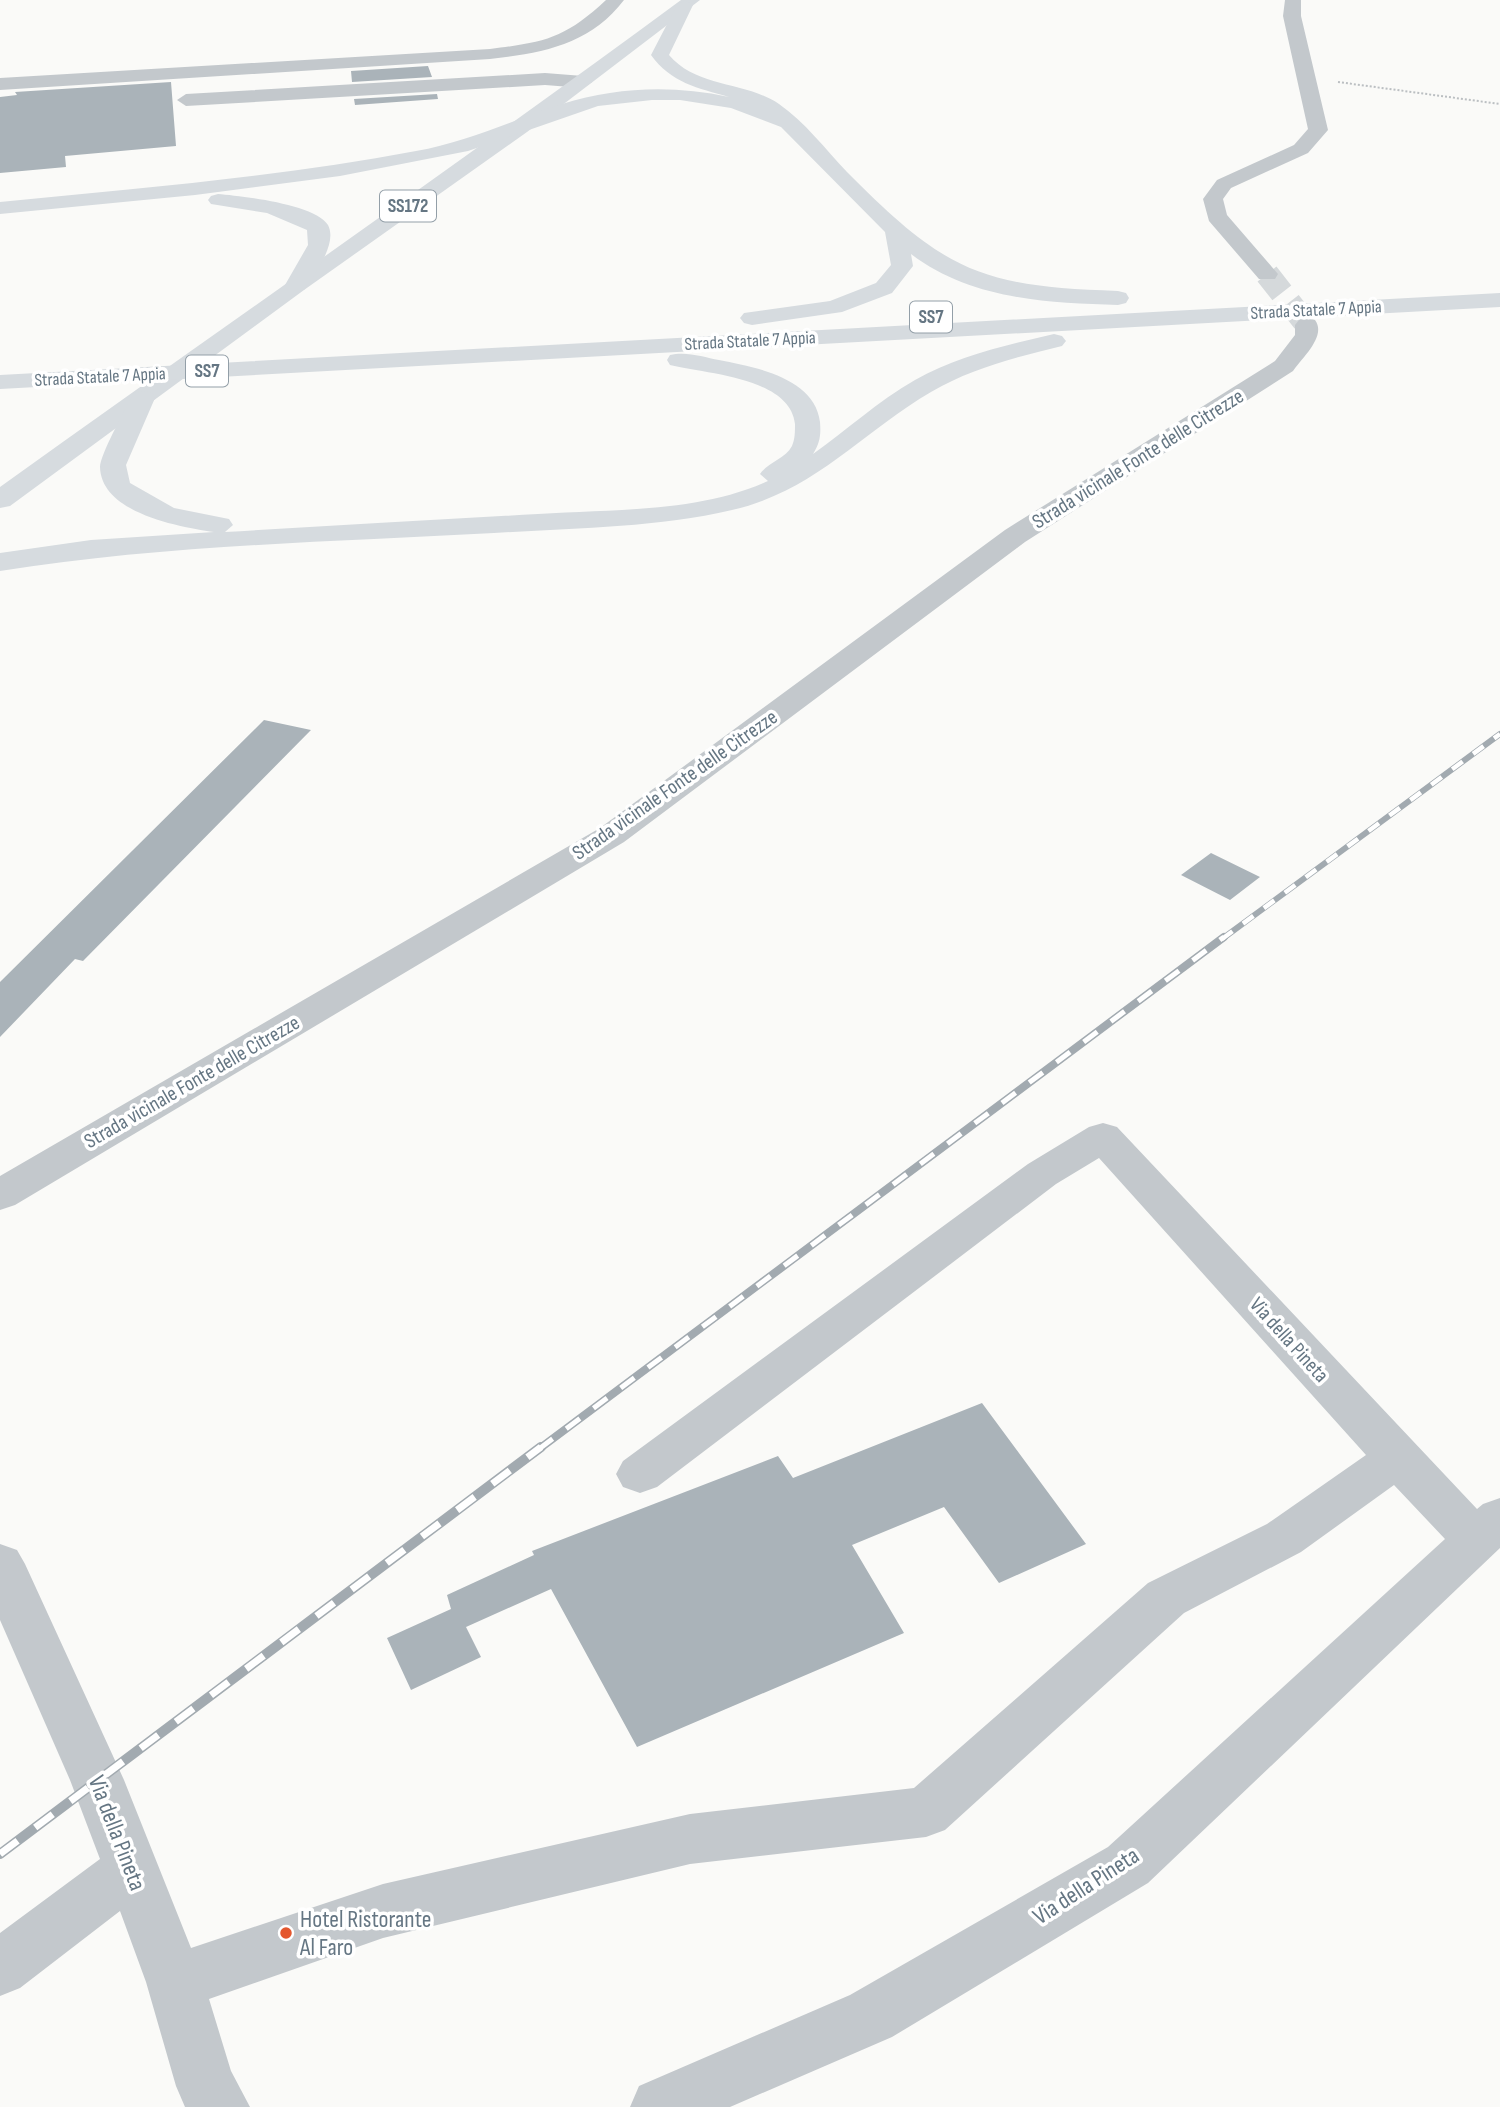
<svg xmlns="http://www.w3.org/2000/svg" width="1500" height="2107" font-family="'Sofia Sans Condensed',sans-serif">
<style>
.building{fill:#aab3b9}
.lines{fill:none;stroke-linecap:round;stroke-linejoin:round}
.minor-tunnel{stroke:#d5d9db;stroke-width:24;stroke-dasharray:24 12;stroke-linecap:butt}
.path{stroke:#bbbfc2;stroke-width:2;stroke-dasharray:2 2;stroke-linecap:butt}
.minor{fill:#c3c8cc;fill-rule:evenodd}
.major{fill:#d6dbdf;fill-rule:evenodd}
.highway{fill:#d6dbdf;fill-rule:evenodd}
.rail-far2-casing{stroke:#a2aab0;stroke-width:6}
.rail-far1-casing{stroke:#a2aab0;stroke-width:8}
.rail-casing{stroke:#a2aab0;stroke-width:10}
.rail-far2{stroke:#fff;stroke-width:4.5;stroke-dasharray:13;stroke-linecap:butt}
.rail-far1{stroke:#fff;stroke-width:5;stroke-dasharray:17;stroke-linecap:butt}
.rail{stroke:#fff;stroke-width:7;stroke-dasharray:22;stroke-linecap:butt}
.poi-dot{fill:#e4572e;stroke:#fff;stroke-width:2.5}
.labels{text-anchor:middle;dominant-baseline:central;stroke-width:7;stroke-linejoin:round;paint-order:stroke}
.far-street-label{font-size:18px;fill:#657683;stroke:#fff}
.shield{fill:#fff;stroke:#939fa8;stroke-width:2}
.shield-label{font-size:19px;font-weight:bold;fill:#657683}
.street-label{font-size:21px;fill:#657683;stroke:#fff}
.near-street-label{font-size:24px;fill:#657683;stroke:#fff}
.near-poi-label{font-size:24px;fill:#657683;stroke:#fff;text-anchor:start}
</style>
<rect width="100%" height="100%" fill="#fafaf8"/>
<!-- building -->
<path class="building" d="M428 66 432 77 352 82 351 71Z
M171 82 176 146 65 156 66 167 0 173V97L17 95 15 92Z
M437 94 438 99 355 105 354 99Z
M264 720 311 730 83 961 75 959 0 1037V982Z
M1211 853 1260 877 1230 900 1181 875Z
M982 1403 1086 1544 999 1583 944 1507 852 1545 904 1633 637 1747 551 1589 466 1627 481 1657 411 1690 387 1638 451 1609 447 1595 534 1555 532 1551 778 1456 793 1478Z"/>
<g class="lines">
<!-- minor-tunnel -->
<path class="minor-tunnel" d="M1267 274 1307 325"/>
<!-- path -->
<path class="path" d="M1338 82 1500 104"/>
<!-- minor -->
<path class="minor" d="M606 0H624C590 45 542 53 490 59L0 90V78L490 49C545 42 564 39 606 0Z
M1285 0H1301V16L1328 130 1308 153 1231 188 1223 199 1227 215 1278 274 1275 279H1259L1209 221 1203 199 1217 180 1294 145 1308 129 1283 16Z
M545 73 583 76 592 82 583 88 545 85 186 106 177 100 186 94Z
M1307 318 1315 320C1327 336 1302 358 1293 371L1025 542 624 842 15 1205 0 1210V1176L600 828 1005 530 1275 361 1295 335V325L1299 320Z
M1103 1123 1117 1127 1477 1509 1483 1504 1500 1498V1548L1148 1883 892 2037 730 2107H630L639 2086 850 1995 1108 1847 1445 1539 1394 1485 1301 1552 1184 1613 945 1830 926 1837 690 1864 383 1938 209 1999 231 2071 250 2107H185L176 2086 146 1982 120 1911 20 1988 0 1996V1933L100 1859 70 1780 0 1620V1544L17 1550 25 1564 124 1780 191 1948 383 1884 690 1814 914 1788 1148 1583 1267 1524 1366 1455 1099 1158 1056 1184 657 1487 640 1493 623 1487 616 1474 623 1461 1028 1164 1089 1127Z"/>
<!-- major -->
<path class="major" d="M681 0H700L527 132 304 290 10 506 0 508V487C227 324 456 166 681 0Z"/>
<!-- highway -->
<path class="highway" d="M685 0 693 5 669 55C697 88 745 81 779 104 805 122 825 149 847 172 944 270 980 287 1118 291L1126 293 1129 298 1126 303 1118 305C1046 303 970 299 911 254L913 266 892 293 842 312 752 325 744 323 740 318 744 313 830 301 876 283 891 265 885 232 781 127 731 108 680 100H652L598 106 468 151 340 176 195 195 0 214V202C139 188 278 177 416 151 467 142 513 120 562 104 617 87 673 85 729 97 698 88 671 83 651 55L677 5Z
M218 194C241 196 315 204 328 225 338 244 314 275 304 290H288L285 285 308 245 307 230 267 213 211 204 208 200 211 196Z
M1500 293V307L0 389V375Z
M1054 334 1062 336 1066 341 1062 346C1017 357 972 368 931 392 861 433 815 491 732 510 655 528 573 528 494 533 329 542 163 545 0 571V553L91 540 214 532C179 527 101 513 100 467 100 455 124 412 131 398L134 393 143 391 152 393 155 398 126 465 130 483 174 508 229 519 233 525 225 532C329 526 434 520 538 514 613 509 698 513 768 481L760 474C768 462 785 459 792 446 795 439 795 432 795 424 790 377 706 374 670 365L667 360 670 355C686 351 704 357 719 360 755 367 815 378 820 422 821 435 820 443 813 454 847 430 878 401 915 380 958 356 1006 345 1054 334Z"/>
<!-- rail-far2 casing -->
<g class="rail-far2-casing">
<path id="rail-far2" d="M1222 939 1500 734"/>
</g>
<!-- rail-far1 casing -->
<g class="rail-far1-casing">
<path id="rail-far1" d="M539 1449 1224 937"/>
</g>
<!-- rail casing -->
<g class="rail-casing">
<path id="rail" d="M0 1854 541 1447"/>
</g>
<!-- rail-far2 -->
<use href="#rail-far2" class="rail-far2"/>
<!-- rail-far1 -->
<use href="#rail-far1" class="rail-far1"/>
<!-- rail -->
<use href="#rail" class="rail"/>
</g>
<!-- markers -->
<circle class="poi-dot" cx="286" cy="1933" r="7"/>
<g class="labels">
<!-- far-street labels -->
<g class="far-street-label">
<text transform="translate(1316 310) rotate(-3)">Strada Statale 7 Appia</text>
<text transform="translate(750 341) rotate(-3)">Strada Statale 7 Appia</text>
<text transform="translate(100 377) rotate(-3)">Strada Statale 7 Appia</text>
</g>
<!-- shield labels -->
<g class="shield">
<rect x="380" y="190.5" width="56" height="31" rx="5"/>
<rect x="910" y="301.5" width="42" height="31" rx="5"/>
<rect x="186" y="355.5" width="42" height="31" rx="5"/>
</g>
<g class="shield-label">
<text x="408" y="206">SS172</text>
<text x="931" y="317">SS7</text>
<text x="207" y="371">SS7</text>
</g>
<!-- street labels -->
<g class="street-label">
<text transform="translate(1138 459) rotate(-32)">Strada vicinale Fonte delle Citrezze</text>
<text transform="translate(675 785) rotate(-35)">Strada vicinale Fonte delle Citrezze</text>
<text transform="translate(192 1082) rotate(-30)">Strada vicinale Fonte delle Citrezze</text>
<text transform="translate(1289 1340) rotate(48)">Via della Pineta</text>
</g>
<!-- near-street labels -->
<g class="near-street-label">
<text transform="translate(117 1833) rotate(69)">Via della Pineta</text>
<text transform="translate(1086 1886) rotate(-33)">Via della Pineta</text>
</g>
<!-- near-poi labels -->
<g class="near-poi-label">
<text x="300" y="1919">Hotel Ristorante<tspan x="300" dy="28">Al Faro</tspan></text>
</g>
</g>
</svg>
